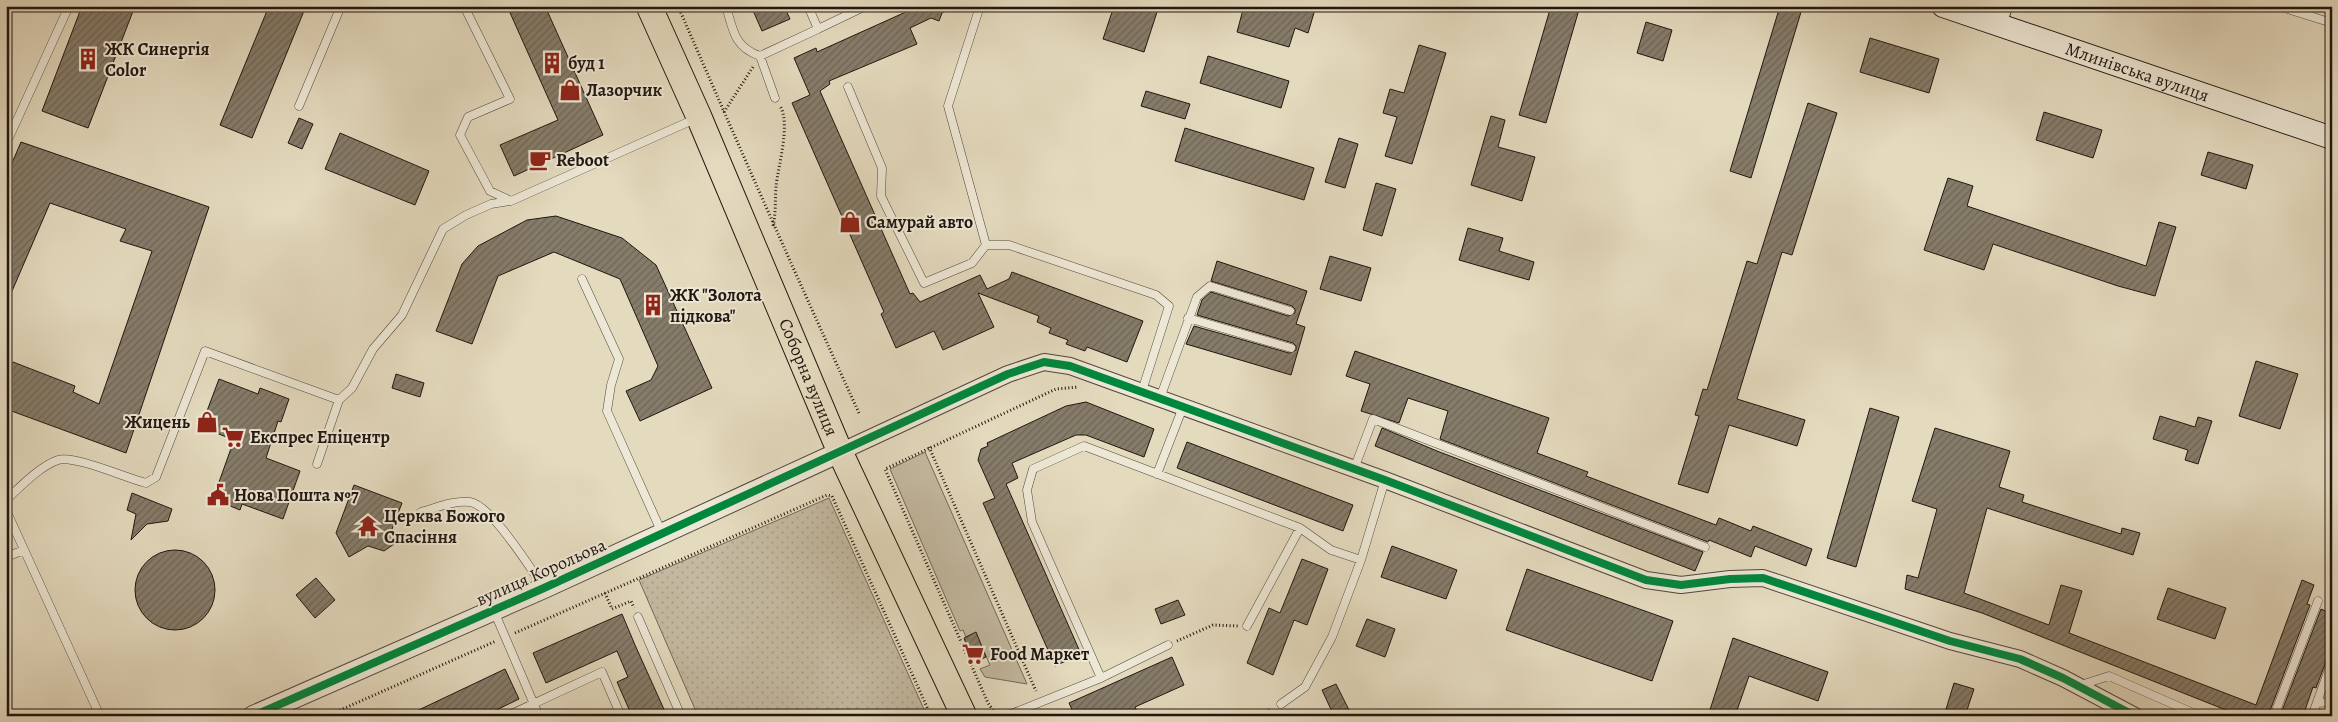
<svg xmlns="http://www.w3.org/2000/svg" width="2338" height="722" font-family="Alegreya,serif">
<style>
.grass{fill:#c3b9a0;stroke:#726858}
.park{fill:url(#park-dots);stroke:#726858}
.building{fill:url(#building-hatch);stroke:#201610}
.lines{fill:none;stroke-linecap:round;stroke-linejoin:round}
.service-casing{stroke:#51473c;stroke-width:9}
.minor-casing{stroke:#51473c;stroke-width:18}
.tertiary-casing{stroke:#51473c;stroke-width:22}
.secondary-casing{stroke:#201610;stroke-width:24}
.primary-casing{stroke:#201610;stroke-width:27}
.path{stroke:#201610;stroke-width:3;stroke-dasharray:1 2.5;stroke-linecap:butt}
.service{stroke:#ede7d5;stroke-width:8}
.minor{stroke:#ede7d5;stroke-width:16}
.tertiary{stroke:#ede7d5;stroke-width:20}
.secondary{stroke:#ede7d5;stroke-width:22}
.primary{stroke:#e4dabe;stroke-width:25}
.cycleway-casing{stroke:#ede7d5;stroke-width:11}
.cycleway{stroke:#00873e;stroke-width:8}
.labels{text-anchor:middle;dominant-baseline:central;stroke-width:4;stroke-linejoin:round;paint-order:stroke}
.poi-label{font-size:18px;font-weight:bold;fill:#201610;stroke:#ede7d5;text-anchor:start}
.street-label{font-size:18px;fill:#201610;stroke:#ede7d5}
</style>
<defs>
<pattern id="park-dots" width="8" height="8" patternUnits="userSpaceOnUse" patternTransform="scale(1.25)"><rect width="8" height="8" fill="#c3b9a0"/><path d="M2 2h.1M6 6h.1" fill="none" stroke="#a79e89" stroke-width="1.8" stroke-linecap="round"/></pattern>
<pattern id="building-hatch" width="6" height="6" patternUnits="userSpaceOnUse" patternTransform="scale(1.25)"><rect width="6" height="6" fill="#867c6a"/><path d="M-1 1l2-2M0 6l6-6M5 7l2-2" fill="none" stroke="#6d6556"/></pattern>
</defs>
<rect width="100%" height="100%" fill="#e4dabe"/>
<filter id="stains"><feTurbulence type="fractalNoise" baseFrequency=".004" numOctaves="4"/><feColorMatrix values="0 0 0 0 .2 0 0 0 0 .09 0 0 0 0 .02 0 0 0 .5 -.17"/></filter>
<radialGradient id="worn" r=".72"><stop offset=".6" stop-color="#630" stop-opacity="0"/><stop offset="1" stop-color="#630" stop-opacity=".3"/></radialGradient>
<!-- grass -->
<path class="grass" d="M925 452 1027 684 985 677 980 669 990 665 976 633 966 637 963 630 960 631 890 469Z"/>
<!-- park -->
<path class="park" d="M829 498 927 716H698L639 580Z"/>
<!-- building -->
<path class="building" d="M82 6H135L88 128 42 111Z
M269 6H306L252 138 220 125Z
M507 6H545L603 135 514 176 500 145 558 120Z
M751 6H784L790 19 762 31Z
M904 6H955L942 13 939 21 931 18 910 28 917 44 829 81 830 84 820 91 910 294 913 293 920 302 980 275 987 289 1009 279 1012 272 1143 321 1127 362 1087 347 1085 351 1066 344 1068 340 1049 333 1051 328 1037 322 1039 316 978 293 994 327 943 350 934 331 896 348 881 314 884 312 792 103 810 95 794 58 816 48 817 52 908 11 903 10Z
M1114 6H1159L1144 52 1103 39Z
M1244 6H1316L1308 33 1295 28 1289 47 1237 32Z
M1551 6H1580L1546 123 1519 115Z
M1780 6 1801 12 1751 178 1730 171Z
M1646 22 1672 30 1663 61 1637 53Z
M1870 38 1939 59 1929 93 1860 72Z
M1419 45 1446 53 1412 164 1385 156 1397 117 1383 113 1390 89 1404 93Z
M1208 56 1289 81 1281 108 1200 83Z
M1146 91 1190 104 1185 119 1141 106Z
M1808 103 1837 113 1792 255 1782 252 1737 399 1805 420 1797 446 1729 425 1708 493 1678 484 1699 416 1695 415 1703 389 1707 390 1747 261 1757 264Z
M2044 112 2102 130 2093 158 2036 140Z
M1491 116 1505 120 1498 147 1535 157 1522 201 1471 185Z
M299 118 313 124 302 149 288 143Z
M1185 128 1314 168 1304 200 1175 161Z
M340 133 429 171 415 205 325 169Z
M1339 138 1358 144 1345 188 1325 182Z
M21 142 209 207 126 453 6 409V363L11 365 13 362 75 386 73 392 99 404 152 251 120 241 126 229 50 203 6 305V177Z
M2208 152 2253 165 2246 189 2201 175Z
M1948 178 1973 186 1967 206 2146 266 2159 222 2176 227 2155 296 2118 286 1993 244 1984 270 1924 250Z
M1376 183 1396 189 1382 236 1363 230Z
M556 216 622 238 656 265 712 388 640 421 626 391 651 380 658 366 620 279 554 252 498 276 472 344 436 331 462 264 478 246 527 220Z
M1468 228 1503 238 1499 251 1534 262 1529 280 1459 260Z
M1330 256 1371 268 1361 301 1320 289Z
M1217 261 1307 291 1296 324 1305 327 1291 375 1186 344 1194 326 1289 353 1296 350V346L1293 343 1197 315 1202 300 1211 292 1288 316 1295 313V309L1292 306 1211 281Z
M1355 351 1549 418 1537 453 1588 472 1586 476 1716 525 1719 518 1751 531 1753 526 1812 549 1806 566 1755 546 1751 557 1709 540 1708 542 1440 439 1448 411 1408 398 1399 423 1361 411 1370 384 1346 376Z
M2256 361 2298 374 2280 429 2239 416Z
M396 374 424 383 420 397 392 388Z
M219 379 258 394 260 388 289 399 281 422 278 421 266 458 300 471 283 519 242 504 240 510 213 499 234 440 201 427Z
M1086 402 1154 429 1144 457 1086 435H1076L1012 463 1018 478 1006 484 1081 654 1055 666 983 503 995 498 978 460 981 449 988 446 987 443 1066 406Z
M1870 408 1899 417 1856 567 1827 558Z
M2160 416 2195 427 2198 417 2212 421 2198 464 2185 460 2188 450 2153 439Z
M1382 428 1437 451 1703 552 1695 571 1375 446Z
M1935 428 2010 451 1999 487 2024 495 2022 502 2121 534 2122 528 2140 533 2133 555 1987 508 1964 593 2049 625 2061 585 2082 591 2069 633 2256 705 2302 580 2314 585 2307 604 2310 605 2268 716H2241L1982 613 1905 589 1907 575 1918 578 1937 509 1912 501Z
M1187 442 1353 505 1343 531 1177 468Z
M354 485 402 503 392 529 397 542 384 551 368 546 349 557 336 533Z
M132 493 172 509 168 521 147 524 131 540 136 514 127 510Z
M1392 546 1457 570 1446 599 1381 577Z
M135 590a40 40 0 1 1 80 0a40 40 0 1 1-80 0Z
M1302 559 1328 569 1307 625 1294 620 1273 675 1247 663 1269 608 1280 613Z
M1527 569 1673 621 1652 681 1506 630Z
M316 578 335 600 315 618 296 595Z
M2168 588 2226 608 2215 639 2157 619Z
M1178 600 1185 615 1161 624 1155 609Z
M2321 609 2332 614V655L2327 659 2316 688 2313 687 2303 716H2280Z
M622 614 635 645 667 716H632L617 682 628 677 617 651 546 683 533 653Z
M1367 619 1395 629 1385 657 1356 646Z
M976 632 986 657 973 663 964 638Z
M1733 638 1828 672 1818 701 1749 676 1735 716H1708Z
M1172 657 1184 685 1135 707 1139 716H1075L1069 703Z
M505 669 519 699 484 716H406Z
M1954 683 1974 689 1965 716H1944Z
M1336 684 1352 716H1334L1322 690Z"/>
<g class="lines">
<!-- service casing -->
<g class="service-casing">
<path id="service" d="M464 6 510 99 468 117 460 135 490 191 511 201 695 119
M726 6C733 30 734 47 760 56L818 29
M808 6 818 29 866 6
M980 6 948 106 986 245H1009L1156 295 1169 306 1142 391
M2278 6 2332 23
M760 56 775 98
M848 87 882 168 881 196 924 283 972 263 986 245
M299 106 341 6
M6 144 69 6
M582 279 619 359 611 385 607 411 662 533
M1188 318 1291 348
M1160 398 1197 297 1210 286 1290 311
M339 400 352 388 373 349 402 315 443 229 466 215 491 204 510 201
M1354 469 1373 419 1705 547
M1157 474 1183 407
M6 500C20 487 40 466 58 460 75 455 126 478 146 483L156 477 205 351 339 400 317 464
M6 510 100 716
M421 512C436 508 454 500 470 502 491 505 530 568 543 586
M6 557 24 550
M494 611 539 716
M638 617 681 716
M1247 626 1300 528
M1101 678 1032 522 1027 490 1033 469 1084 446 1300 528 1331 550 1361 560
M2081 685 2109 676 2200 716
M2317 703 2332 702
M1281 704 1305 687 1332 637 1361 560 1385 480
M507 716 602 672 621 716
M1006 716 1101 678 1168 645
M2274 716 2318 601
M2312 716 2332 661"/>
</g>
<!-- minor casing -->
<g class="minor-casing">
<path id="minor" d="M1998 25 2004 6
M840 452 1008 374 1044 362 1070 366 1385 480 1646 580 1681 585 1730 579 1763 578 1950 641 2020 659 2063 678 2135 716"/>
</g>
<!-- tertiary casing -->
<g class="tertiary-casing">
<path id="tertiary" d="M253 716 544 588 840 452"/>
</g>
<!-- secondary casing -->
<g class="secondary-casing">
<g id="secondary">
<path id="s1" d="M1943 6 2332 138"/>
</g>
</g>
<!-- primary casing -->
<g class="primary-casing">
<g id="primary">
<path id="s2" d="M649 6 699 117 840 452 964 716"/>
</g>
</g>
<!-- path -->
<path class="path" d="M678 6C737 142 797 278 859 413
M724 112 753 67
M773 226C776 213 775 200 776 187 778 166 791 124 780 106
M929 447 1036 691
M605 593 612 609 631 601 634 608
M515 633 827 495 832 496 931 716
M1177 641 1213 625 1238 626
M995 713 988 703 885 469 1056 389 1078 387
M327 716 496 641
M1260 716 1271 709"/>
<!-- service -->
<use href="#service" class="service"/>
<!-- minor -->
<use href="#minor" class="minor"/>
<!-- tertiary -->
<use href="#tertiary" class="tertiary"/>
<!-- secondary -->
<use href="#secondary" class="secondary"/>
<!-- primary -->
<use href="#primary" class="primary"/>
<!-- cycleway casing -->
<g class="cycleway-casing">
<path id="cycleway" d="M253 716 544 588 1008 374 1044 362 1070 366 1385 480 1646 580 1681 585 1730 579 1763 578 1950 641 2020 659 2063 678 2135 716"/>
</g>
<!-- cycleway -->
<use href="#cycleway" class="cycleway"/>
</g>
<!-- icons -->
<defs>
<g id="building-bare" transform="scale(1.725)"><path d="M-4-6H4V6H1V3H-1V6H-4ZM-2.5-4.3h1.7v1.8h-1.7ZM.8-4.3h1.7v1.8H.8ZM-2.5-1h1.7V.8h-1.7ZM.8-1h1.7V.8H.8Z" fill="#8f2418" stroke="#ede7d5" stroke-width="2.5" paint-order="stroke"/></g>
<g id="shop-bare" transform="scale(1.725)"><path d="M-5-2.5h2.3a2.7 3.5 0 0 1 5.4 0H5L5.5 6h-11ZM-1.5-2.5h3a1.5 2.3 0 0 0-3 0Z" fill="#8f2418" stroke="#ede7d5" stroke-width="2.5" paint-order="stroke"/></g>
<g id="cafe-bare" transform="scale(1.725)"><path d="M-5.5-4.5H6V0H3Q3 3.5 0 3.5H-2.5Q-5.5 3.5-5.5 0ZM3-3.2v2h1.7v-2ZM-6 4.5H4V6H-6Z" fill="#8f2418" stroke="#ede7d5" stroke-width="2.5" paint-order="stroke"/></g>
<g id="supermarket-bare" transform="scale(1.725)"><path d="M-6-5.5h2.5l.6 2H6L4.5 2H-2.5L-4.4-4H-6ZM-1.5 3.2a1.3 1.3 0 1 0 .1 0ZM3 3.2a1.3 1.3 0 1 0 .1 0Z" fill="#8f2418" stroke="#ede7d5" stroke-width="2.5" paint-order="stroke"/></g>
<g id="civic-bare" transform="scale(1.725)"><path d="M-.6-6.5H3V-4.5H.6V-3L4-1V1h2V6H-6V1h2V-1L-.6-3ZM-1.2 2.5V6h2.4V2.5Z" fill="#8f2418" stroke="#ede7d5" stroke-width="2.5" paint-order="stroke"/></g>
<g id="temple-bare" transform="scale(1.725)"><path d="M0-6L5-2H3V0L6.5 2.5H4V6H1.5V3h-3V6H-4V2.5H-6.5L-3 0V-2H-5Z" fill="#8f2418" stroke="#ede7d5" stroke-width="2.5" paint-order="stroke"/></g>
</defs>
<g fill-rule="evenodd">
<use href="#building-bare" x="88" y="59"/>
<use href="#building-bare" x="552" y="63"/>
<use href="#shop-bare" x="570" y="90"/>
<use href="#cafe-bare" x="540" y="160"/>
<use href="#shop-bare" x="850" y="222"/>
<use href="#building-bare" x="653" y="305"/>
<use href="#shop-bare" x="207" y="422"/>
<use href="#supermarket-bare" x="233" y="437"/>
<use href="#civic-bare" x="218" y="495"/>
<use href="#temple-bare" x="368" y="526"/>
<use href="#supermarket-bare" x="973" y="654"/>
</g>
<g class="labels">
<!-- poi labels -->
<g class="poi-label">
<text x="105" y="49">ЖК Синергія<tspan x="105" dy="21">Color</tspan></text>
<text x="568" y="63">буд 1</text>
<text x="586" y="90">Лазорчик</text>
<text x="556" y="160">Reboot</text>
<text x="866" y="222">Самурай авто</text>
<text x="670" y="295">ЖК "Золота<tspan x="670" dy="21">підкова"</tspan></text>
<text x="190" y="422" text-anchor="end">Жицень</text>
<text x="250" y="437">Експрес Епіцентр</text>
<text x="234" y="495">Нова Пошта №7</text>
<text x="384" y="516">Церква Божого<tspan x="384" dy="21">Спасіння</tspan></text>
<text x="990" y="654">Food Маркет</text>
</g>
<!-- street labels -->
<g class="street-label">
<text stroke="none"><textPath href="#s1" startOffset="205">Млинівська вулиця</textPath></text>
<text stroke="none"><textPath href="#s2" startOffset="404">Соборна вулиця</textPath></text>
<text transform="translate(541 572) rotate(-24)">вулиця Корольова</text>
</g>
</g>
<!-- margin -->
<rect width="2338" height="722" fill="none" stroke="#e4dabe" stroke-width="25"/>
<rect x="8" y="8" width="2323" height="707" fill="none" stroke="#201610" stroke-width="2.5"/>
<rect x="12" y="12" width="2313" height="697" fill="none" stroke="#201610"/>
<rect width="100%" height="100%" filter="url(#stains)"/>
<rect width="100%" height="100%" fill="url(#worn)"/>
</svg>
